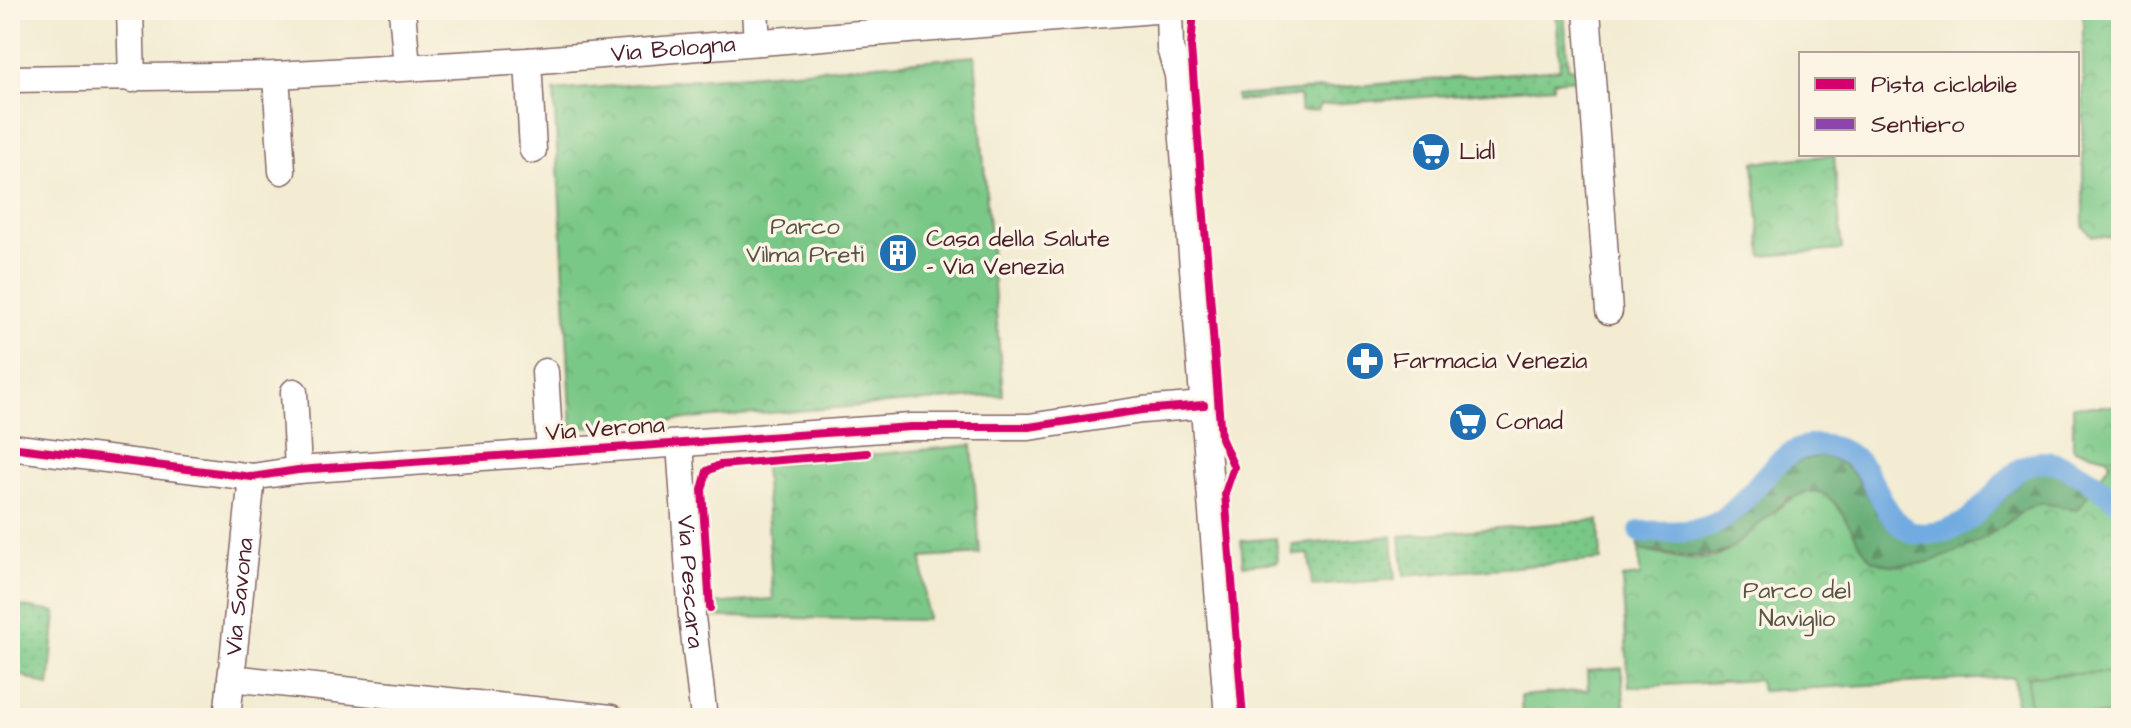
<svg xmlns="http://www.w3.org/2000/svg" width="2131" height="728" font-family="'Architects Daughter',sans-serif">
<style>
.grass{fill:url(#grass-dots);stroke:#627459;stroke-width:2}
.forest{fill:url(#forest-firs);stroke:#566650;stroke-width:2}
.park{fill:url(#park-crowns);stroke:#627459;stroke-width:2}
.garden{fill:#7ac887;stroke:#627459;stroke-width:2}
.lines{fill:none;stroke-linecap:round;stroke-linejoin:round}
.canal{stroke:#72abe1;stroke-width:22}
.minor-casing{stroke:#856766;stroke-width:29}
.minor{stroke:#fff;stroke-width:26}
.quiet{stroke:#8e44ad;stroke-width:6;stroke-dasharray:12 6;stroke-linecap:butt}
.cycleway-casing{stroke:#fcf5e5;stroke-width:13}
.cycleway{stroke:#d6006c;stroke-width:8}
.labels{text-anchor:middle;dominant-baseline:central;stroke-width:7;stroke-linejoin:round;paint-order:stroke}
.street-label{font-size:24px;fill:#4a1f2b;stroke:#fcf5e5}
.poi-label{font-size:24px;fill:#4a1f2b;stroke:#fcf5e5;text-anchor:start}
.park-label{font-size:24px;fill:#585247;stroke:#fcf5e5}
</style>
<defs>
<pattern id="grass-dots" width="8" height="8" patternUnits="userSpaceOnUse" patternTransform="scale(2)"><rect width="8" height="8" fill="#7ac887"/><path d="M2 2h.1M6 6h.1" fill="none" stroke="#6bab75" stroke-width="1.8" stroke-linecap="round"/></pattern>
<pattern id="forest-firs" width="22" height="20" patternUnits="userSpaceOnUse" patternTransform="scale(2)"><rect width="22" height="20" fill="#63ac74"/><path d="M5 1l3.5 6h-7zM16 11l3.5 6h-7z" fill="#548b5f"/></pattern>
<pattern id="park-crowns" width="20" height="18" patternUnits="userSpaceOnUse" patternTransform="scale(2)"><rect width="20" height="18" fill="#7ac887"/><path d="M2 6a3 3 0 1 1 6 0M12 15a3 3 0 1 1 6 0" fill="none" stroke="#6bab75"/></pattern>
</defs>
<rect width="100%" height="100%" fill="#fcf5e5"/>
<filter id="ink" filterUnits="userSpaceOnUse"><feTurbulence type="fractalNoise" baseFrequency=".0125" numOctaves="2"/><feDisplacementMap in="SourceGraphic" scale="16" xChannelSelector="R" yChannelSelector="G"/><feConvolveMatrix kernelMatrix="1 2 1 2 8 2 1 2 1" color-interpolation-filters="sRGB"/></filter>
<filter id="wash" filterUnits="userSpaceOnUse"><feTurbulence type="fractalNoise" baseFrequency=".006" numOctaves="4" result="noise"/><feDisplacementMap in="SourceGraphic" scale="32" xChannelSelector="R" yChannelSelector="G"/><feGaussianBlur stdDeviation="1.8" result="paint"/><feColorMatrix in="noise" values="0 0 0 0 0 0 0 0 0 0 0 0 0 0 0 0 0 1.4 0 .05"/><feComposite in="paint" operator="in"/></filter>
<g filter="url(#wash)">
<rect width="100%" height="100%" fill="#f3ecd3"/>
<!-- grass -->
<path class="grass" d="M1556 10H1564L1568 68H1576L1577 79 1553 81V87L1319 105 1318 110 1301 111 1299 96 1236 101V96L1560 69Z
M1599 520 1601 560 1404 576 1400 536Z
M1392 536 1395 579 1312 586 1309 554 1293 555 1292 545Z
M1276 538 1278 562 1243 565 1241 541Z
M10 605 56 612 49 686 10 671Z"/>
<!-- forest -->
<path class="forest" d="M1820 456C1882 463 1861 553 1937 541 1954 539 1973 529 1986 517 2022 486 2040 434 2092 491L2076 510 2041 503C2026 508 2017 517 2004 526 1970 549 1911 579 1871 559L1790 497C1725 557 1729 565 1639 550L1638 535C1667 539 1704 543 1730 527 1768 502 1767 463 1820 456Z"/>
<!-- park -->
<path class="park" d="M2083 10H2121V238L2092 236 2083 226Z
M975 56 1003 395 572 428 554 91Z
M1834 155 1842 250 1762 256 1754 162Z
M2073 406H2121V718H2017L2014 677 1761 691 1759 680 1629 687 1622 578 1640 576 1639 550C1661 554 1689 563 1712 558 1746 550 1796 469 1829 498 1847 513 1855 542 1871 559 1911 579 1969 549 2003 526 2014 519 2025 506 2039 504 2050 502 2065 508 2076 510L2081 505 2110 462 2106 457 2073 449Z
M972 445 980 554 922 558 927 620 715 617 714 604 773 599 764 465Z
M1622 668 1625 718H1522L1521 696 1588 690 1587 671Z"/>
<!-- garden -->
<path class="garden" d="M2120 672V714L2029 718 2028 676Z"/>
<g class="lines">
<!-- canal -->
<path class="canal" d="M1640 532C1665 531 1695 535 1718 522 1759 500 1781 424 1843 451 1880 467 1876 517 1913 533 2017 546 1989 389 2121 505"/>
</g>
</g>
<g filter="url(#ink)">
<g class="lines">
<!-- minor casing -->
<g class="minor-casing">
<g id="minor">
<path d="M130 10 132 79"/>
<path d="M402 10 407 67"/>
<path d="M755 10 757 42"/>
<path d="M1169 10 1170 48 1178 75 1228 718"/>
<path d="M1587 10 1609 311"/>
<path d="M528 61 533 150"/>
<path d="M276 75 282 171"/>
<path id="s1" d="M10 79 276 75 528 61 1155 10"/>
<path d="M545 372 550 453"/>
<path d="M294 392 298 470"/>
<path id="s2" d="M680 444 692 617 704 718"/>
<path d="M10 447 252 477 298 470 911 427H1029L1142 410 1204 405"/>
<path d="M231 678 611 718"/>
<path id="s3" d="M227 718 252 477"/>
</g>
</g>
<!-- minor -->
<use href="#minor" class="minor"/>
<!-- quiet -->
<path class="quiet" d="M2115 466 2121 460"/>
<!-- cycleway casing -->
<g class="cycleway-casing">
<path id="cycleway" d="M1194 10 1191 47 1221 438 1234 467 1225 493 1243 718
M10 447 252 477 298 470 911 427H1029L1142 410 1204 405
M710 608 702 490 707 471 720 465 867 453"/>
</g>
<!-- cycleway -->
<use href="#cycleway" class="cycleway"/>
</g>
</g>
<!-- icons -->
<defs>
<g id="supermarket-disc" transform="scale(2)"><circle r="9.5" fill="#1f6fb2" stroke="#fcf5e5"/><path d="M-6-5.5h2.5l.6 2H6L4.5 2H-2.5L-4.4-4H-6ZM-1.5 3.2a1.3 1.3 0 1 0 .1 0ZM3 3.2a1.3 1.3 0 1 0 .1 0Z" fill="#fff"/></g>
<g id="building-disc" transform="scale(2)"><circle r="9.5" fill="#1f6fb2" stroke="#fcf5e5"/><path d="M-4-6H4V6H1V3H-1V6H-4ZM-2.5-4.3h1.7v1.8h-1.7ZM.8-4.3h1.7v1.8H.8ZM-2.5-1h1.7V.8h-1.7ZM.8-1h1.7V.8H.8Z" fill="#fff"/></g>
<g id="pharmacy-disc" transform="scale(2)"><circle r="9.5" fill="#1f6fb2" stroke="#fcf5e5"/><path d="M-2-6h4v4h4v4h-4v4h-4v-4h-4v-4h4Z" fill="#fff"/></g>
</defs>
<g fill-rule="evenodd">
<use href="#supermarket-disc" x="1431" y="152"/>
<use href="#building-disc" x="898" y="253"/>
<use href="#pharmacy-disc" x="1365" y="361"/>
<use href="#supermarket-disc" x="1468" y="422"/>
</g>
<g class="labels">
<!-- street labels -->
<g class="street-label">
<text stroke="none"><textPath href="#s1" startOffset="664">Via Bologna</textPath></text>
<text transform="translate(605 429) rotate(-4)">Via Verona</text>
<text stroke="none"><textPath href="#s2" startOffset="138">Via Pescara</textPath></text>
<text stroke="none"><textPath href="#s3" startOffset="122">Via Savona</textPath></text>
</g>
<!-- poi labels -->
<g class="poi-label">
<text x="1459" y="152">Lidl</text>
<text x="926" y="239">Casa della Salute<tspan x="926" dy="28">- Via Venezia</tspan></text>
<text x="1393" y="361">Farmacia Venezia</text>
<text x="1496" y="422">Conad</text>
</g>
<!-- park labels -->
<g class="park-label">
<text x="805" y="227">Parco<tspan x="805" dy="28">Vilma Preti</tspan></text>
<text x="1797" y="591">Parco del<tspan x="1797" dy="28">Naviglio</tspan></text>
</g>
</g>
<!-- margin -->
<rect width="2131" height="728" fill="none" stroke="#fcf5e5" stroke-width="40"/>
<!-- legend -->
<rect x="1799" y="52" width="280" height="104" fill="#fcf5e5" stroke="#b59f9b" stroke-width="2"/>
<rect x="1815" y="78" width="40" height="12" fill="#d6006c" stroke="#b59f9b" stroke-width="2"/>
<text x="1871" y="92" font-size="24" fill="#4a1f2b">Pista ciclabile</text>
<rect x="1815" y="118" width="40" height="12" fill="#8e44ad" stroke="#b59f9b" stroke-width="2"/>
<text x="1871" y="132" font-size="24" fill="#4a1f2b">Sentiero</text>
</svg>
